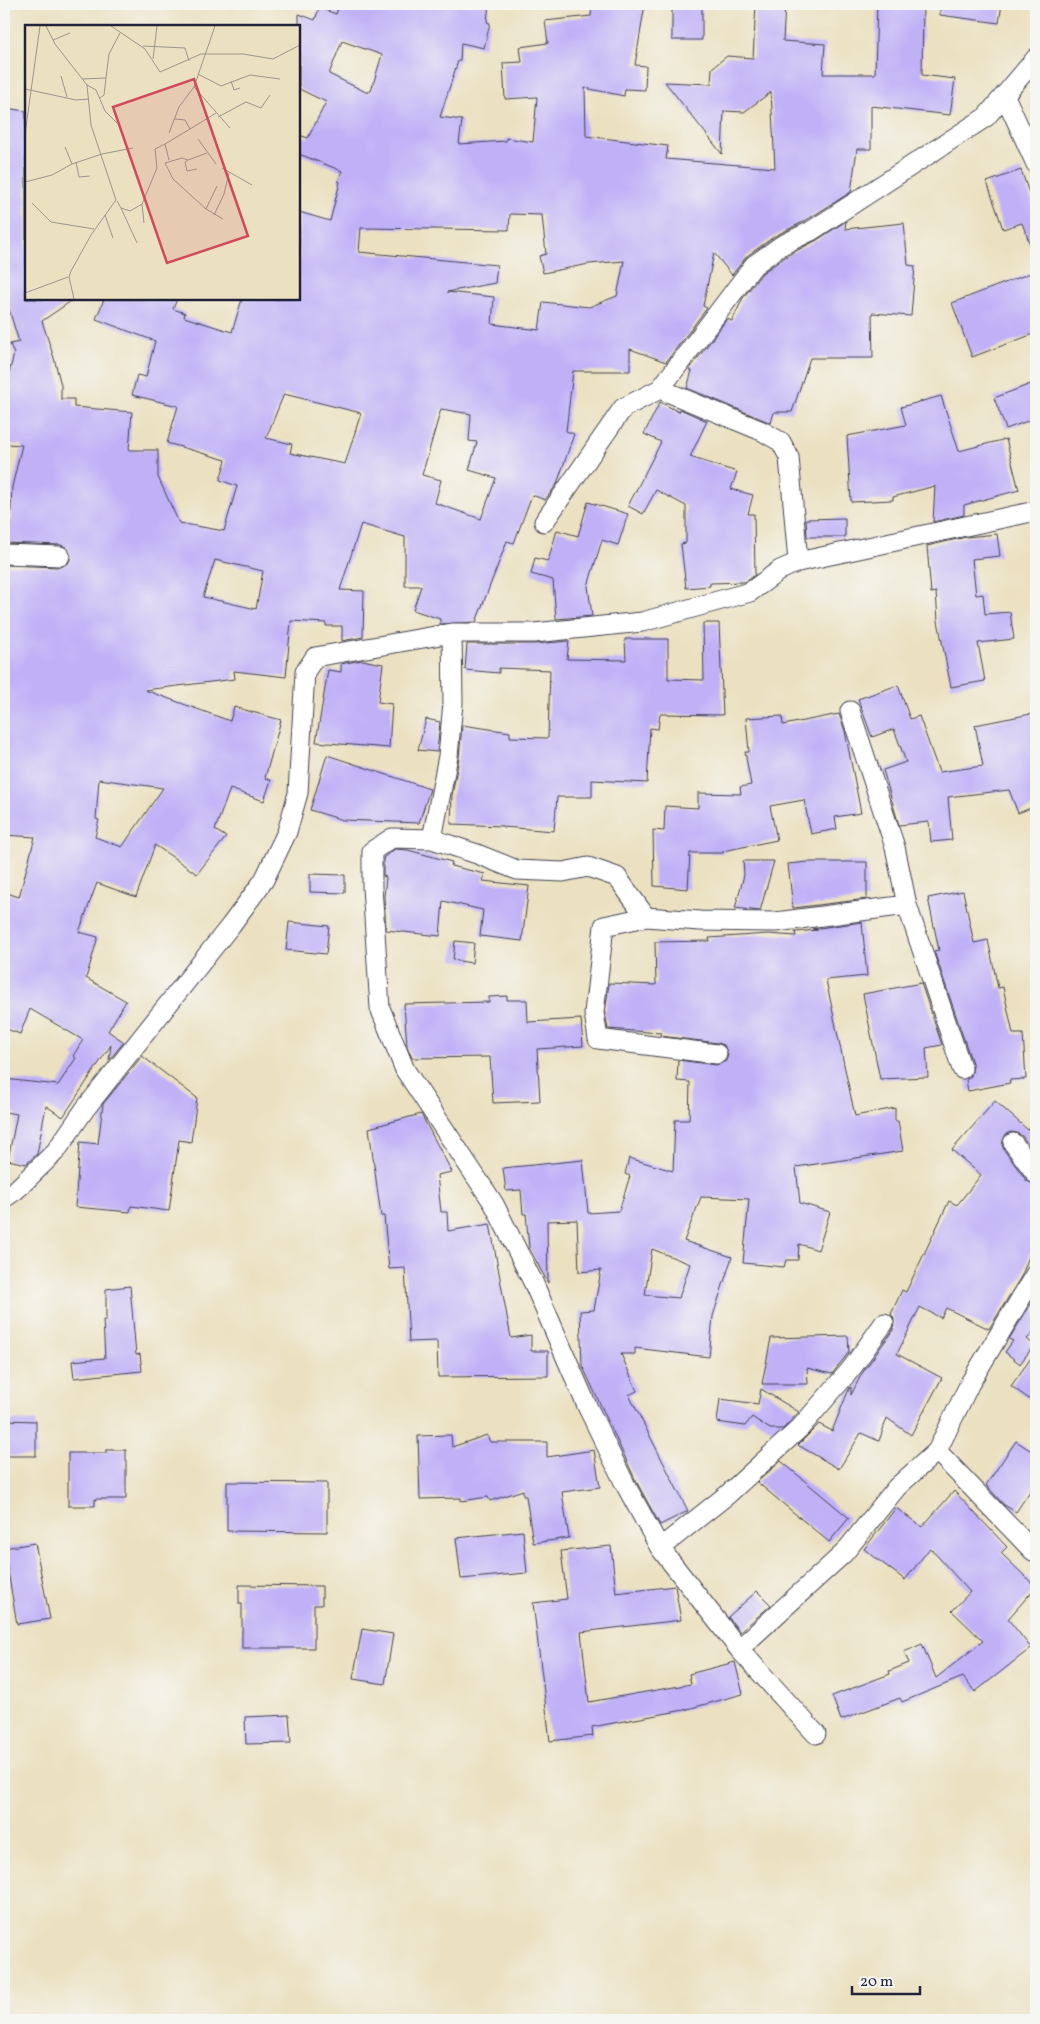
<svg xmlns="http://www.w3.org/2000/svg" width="1040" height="2024" font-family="Vollkorn,serif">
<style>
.building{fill:#c0b1f7;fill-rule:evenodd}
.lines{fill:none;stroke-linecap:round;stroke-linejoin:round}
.minor-casing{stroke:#403f4f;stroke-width:21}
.minor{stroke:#fff;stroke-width:19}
.inset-road{fill:none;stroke:#9b958b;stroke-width:1}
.view{fill:#d1495b;fill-opacity:0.15;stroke:#d1495b;stroke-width:2.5}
.inset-edge{fill:none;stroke:#22223b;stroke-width:2.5}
</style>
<rect width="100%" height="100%" fill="#f6f6f2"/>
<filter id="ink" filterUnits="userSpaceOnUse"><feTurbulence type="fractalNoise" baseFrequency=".02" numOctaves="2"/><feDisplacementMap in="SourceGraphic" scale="10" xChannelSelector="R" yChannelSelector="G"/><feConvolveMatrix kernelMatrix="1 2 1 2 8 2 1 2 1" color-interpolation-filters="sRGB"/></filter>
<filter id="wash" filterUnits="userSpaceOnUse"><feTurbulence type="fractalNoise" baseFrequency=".0096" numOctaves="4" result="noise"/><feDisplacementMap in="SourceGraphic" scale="20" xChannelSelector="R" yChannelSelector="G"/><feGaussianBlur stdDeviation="1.12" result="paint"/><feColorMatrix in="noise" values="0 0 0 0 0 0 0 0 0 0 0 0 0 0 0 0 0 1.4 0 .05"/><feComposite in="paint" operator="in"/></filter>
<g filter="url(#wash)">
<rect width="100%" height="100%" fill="#ebe1c1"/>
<g id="blocks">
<!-- building -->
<path class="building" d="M340 4H489L487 22 490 23 484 48 461 43 460 61H458L440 117 462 120 459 144 506 141V138L533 142 537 97 505 99 503 63 522 62 520 47 548 43 545 21 591 16 592 4 621 7V4H645L635 65 646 66 645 90 625 89 624 96 585 88 586 136 668 146 666 159 775 168 771 92 744 112 724 111 722 154 665 82 711 84 712 68 727 56 753 58 756 4H785L783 41 825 44 823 74H875L877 4H923L922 75 955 79 950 115 871 106V149H857L851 192 805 221 775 236 747 256 732 275 714 253 703 306 707 308 666 362 630 349V371H573L566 431 574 434 557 484 545 500 532 495 514 543 507 541 476 622 440 624V619L413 610 421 586H405V537L361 524 340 590 364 591 363 637 342 641V626H326V623L291 621 286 677 234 671 235 679 145 690 230 721 234 707 281 720 265 778 271 780 264 801 230 789 215 830 226 837 197 874 155 845 136 897 97 883 79 932 98 937 86 978 126 1001 108 1031 124 1042 109 1060 111 1045 63 1117 46 1106 37 1154 26 1164 8 1160 17 1114 4 1112V1079L58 1085 76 1058 73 1056 83 1040 30 1009 20 1034 4 1028V892L19 897 35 837 4 835V565L60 567 69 562 71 556 66 547 61 545 4 543V528L10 529 12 487 22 445 7 444V394L4 393 14 354 10 344 19 342 4 293V108L26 111V299H74L42 321 54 358 61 385V399H74V407L132 412 129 450H158V477L179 523 224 531 237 486 220 480 226 460 167 443 178 406 132 395 137 375 146 377 155 341 96 319 104 299H177L173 309 185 313 184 317 232 332 242 299H299V212L330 221 340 182 338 181 342 171 299 154V135L308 138 326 102 299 89V14L315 20 319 8 336 14ZM342 41 382 55 371 91H369L368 93 329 74ZM510 214 542 215 546 254 539 256 543 273 589 264 624 261 617 296 589 307 543 302 539 330 492 324 494 297 447 292 495 283 497 265 359 252 361 228 509 230ZM284 394 361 413 345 464 290 453 292 444 266 438ZM441 409 471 414 469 441 477 442 469 470 496 478 481 519 435 503 441 480 422 475ZM215 560 263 571 256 609 203 597ZM99 779 163 788 122 847 95 837 99 820 96 819Z
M672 4H702V40H672Z
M940 4H1002L999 23 940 15Z
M1021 170 1036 213 1035 257 1022 223 1003 229 987 182Z
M846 221 845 229 904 223 908 265 915 266 911 316 872 313 873 358H810L792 412H774L771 423 687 388 692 371 689 370 727 319 732 321 743 298 762 273 788 255 817 240Z
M1036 271V333L972 357 952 303Z
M1036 382V418L1006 429 994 398Z
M941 396 959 451 1006 439 1019 490 964 505V515L933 522 935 486 893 497V500L851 502 847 436 906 425 901 407Z
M660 402 679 412 680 409 707 421 690 457 737 472 731 489 753 495 748 514H754L755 575 745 582 710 583V586L686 588 681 544 686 543V506L656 490 643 514 628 506 661 442 644 434Z
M588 502 628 514 618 545 602 540 588 586 592 616 556 619 553 580 531 574 535 558 548 561 557 530 578 536Z
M845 518V537H807L806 519Z
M997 534 1000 556 972 559 976 595 983 594 985 614 1010 612 1014 639 978 643 985 681 951 687 938 621 936 592 931 593 927 546 966 537Z
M703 623H719L723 715 660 714 658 729 650 728 647 783 592 780V797H557L554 831 503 827V826L451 824 452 795 459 758 462 725 510 732V737L548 738 550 670 499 668V673L465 670 467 644H534L569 641 567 659 626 660 625 639H668V679L704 680Z
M362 660 383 664 378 702 392 704 389 748 316 742 328 670 341 672V664Z
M898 685 910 719 919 716 939 772 983 766 975 725 1036 713V806L1018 813 1009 790 948 797 952 840 931 842 929 822 899 825 883 770 906 762 894 729 872 737 858 699Z
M839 714 845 731 861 813 835 817 837 829 811 834 804 800 770 806 777 840 723 851V853H690L688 889 654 886 653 830 664 831 665 806 698 808V793L741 794 740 787 751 785 745 752H749L746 718 782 716 783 725Z
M426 719 440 722 437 752 418 750Z
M327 755 430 789 419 823 343 820 310 810Z
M395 849 408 850 452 862 451 866 485 874 483 881 529 886 522 941 480 936 483 910 443 901 440 936 386 930 384 897 386 877 383 876V860L384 857Z
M743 861H774L760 911 735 908 744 875Z
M808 862H867V899L793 908 788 864Z
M310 874 345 875V893L310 892Z
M963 891 974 943 988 940 998 988 1003 987 1013 1034H1023L1026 1079 1009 1080 1010 1083 968 1091 966 1080 971 1076 973 1066 934 951 939 950 928 898Z
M289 922 329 926 326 954 286 950Z
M862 922 867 976 826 980 855 1116 895 1108V1121H898L903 1151 796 1167 800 1203 830 1212 818 1250 799 1244 798 1260H786L784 1267 743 1263 749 1199 701 1197 684 1241 732 1257 713 1316 709 1357 635 1348V1354H621L637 1391 629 1395 688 1511 660 1525 635 1479 582 1365 580 1311 594 1310 601 1270 579 1272 577 1220 547 1221 548 1283 529 1248 526 1214H523L521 1190 506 1191 503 1168 583 1160 588 1213 619 1211 630 1176 625 1174 629 1158 673 1171 675 1120H689L690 1082 677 1081 678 1060 716 1065 726 1061 728 1055 724 1045 718 1043 660 1036 661 1033 608 1029 605 1013 609 983 656 985 655 942 710 941 709 938 768 934 796 936 795 932 818 930 812 929ZM652 1249 690 1264 679 1298 645 1295Z
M455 941 474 943 472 963 453 960Z
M921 983 942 1045 926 1048 928 1077 880 1079 863 994Z
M507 996V1000H527L528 1022 581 1019 583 1046 537 1049 540 1101 493 1103 490 1057 412 1058 407 1046 404 1004 489 1002V997Z
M142 1056 197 1098 191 1142 179 1140 169 1211 131 1206 130 1212 75 1207 80 1142 98 1144 103 1104Z
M995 1101 1028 1130 1036 1121V1155L1022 1136 1017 1133 1011 1132 1006 1134 1002 1144 1004 1150 1027 1181 1036 1185V1238L1022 1275 989 1329 946 1308 941 1318 920 1307 897 1354 942 1378 911 1435 887 1418 879 1441 861 1433 839 1469 798 1445 819 1424 832 1431 849 1389 851 1387V1395L861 1375 893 1330 894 1319 891 1314 902 1290 906 1292 949 1201 957 1205 981 1175 952 1150Z
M421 1114 452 1172 437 1175 441 1212H447L448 1231 490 1224 511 1338 531 1335V1351H548V1376L438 1377 437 1341 409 1342 405 1268 389 1269 384 1216H381L369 1128Z
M130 1286 136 1355 140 1354 142 1371 74 1378 72 1361 105 1358 103 1320H106V1289Z
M1036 1296V1330L1027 1339 1034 1345 1020 1364 1005 1352 1013 1341 1009 1339Z
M848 1336 849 1352 832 1374 807 1368 808 1384H762L771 1338Z
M1036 1351V1404L1011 1386Z
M761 1389 799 1412 783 1429H770L752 1417 745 1426 717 1422 720 1399 758 1404Z
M4 1420 36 1421V1456H4Z
M451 1435 452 1447 487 1435 490 1442H547V1457L594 1450 600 1487 562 1492 569 1538 533 1543 526 1496H523V1490L490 1501 488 1497 461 1501V1498L420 1499 418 1436Z
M1016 1441 1036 1454V1482L1016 1512 1004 1505 986 1485Z
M106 1450H126V1499H95V1506H68V1453H106Z
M781 1461 849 1518 829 1542 757 1482Z
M227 1482 327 1483V1532L227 1531Z
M954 1491 1007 1547 1001 1553 1036 1587 1008 1619 1031 1648 975 1692 963 1677 902 1702 900 1698 841 1720 832 1696 890 1674 889 1671 909 1663 904 1652 922 1644 936 1678 983 1641 952 1611 970 1592 930 1548 905 1580 864 1549 896 1508 922 1527Z
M523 1531 527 1573 461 1579 456 1538Z
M35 1543 50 1619 17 1624 4 1548Z
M611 1546 616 1593 675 1586 681 1620 581 1632 589 1702 691 1684 689 1674 735 1662 743 1694 684 1710 592 1727 593 1736 550 1741 533 1603 567 1599 561 1551Z
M239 1585 322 1586V1605H314V1648H242V1604H239Z
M757 1591 771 1605 740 1632 728 1617Z
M362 1629 393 1634 385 1684 353 1679Z
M289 1715 291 1743 246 1744 245 1717Z"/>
</g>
</g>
<g filter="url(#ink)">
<use href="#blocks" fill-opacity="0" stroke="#403f4f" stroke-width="1"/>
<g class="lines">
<!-- minor casing -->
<g class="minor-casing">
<path id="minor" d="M1005 96 1036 164
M544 522 623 408 660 389 754 265 782 245 811 231 986 117 1036 58
M4 554 60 556
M798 562 1036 511
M850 711 895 847 907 905 962 1069
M432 839 448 756 453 703 452 633H534L642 622 750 592 780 570 798 562 789 457 781 442 762 431 660 389
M646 917 604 926 594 1013 598 1039 717 1054
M1013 1143 1036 1174
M4 1198 16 1190 56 1151 85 1109 231 925 264 880 287 832 298 793 305 672 315 657 452 633
M937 1451 1033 1551
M660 1548 727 1495 800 1428 851 1369 884 1323
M739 1649 844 1553 897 1487 937 1451 970 1383 1036 1273
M816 1734 739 1649 660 1548 625 1484 587 1406 534 1284 494 1204 405 1070 380 1008 372 887V851L392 838 432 839 477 854 517 870 563 872 588 867 617 877 646 917 700 921 776 922 907 905"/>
</g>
<!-- minor -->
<use href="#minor" class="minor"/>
</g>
</g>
<!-- overview -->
<g transform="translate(25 25)">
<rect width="275" height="275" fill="#ebe1c1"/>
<path class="inset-road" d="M21 1 30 19 62 60 66 100 91 175 66 210 46 246 44 252 49 274M86 1 120 24 135 47 176 29H218L248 34 275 20M28 15 45 8M118 21 160 23 164 36M128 34 132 1M173 49 196 61 225 50 255 54M36 51 42 72M57 54 81 53 84 29 95 8M206 56 209 65 215 63M62 60 71 65 80 86 92 98M169 62 205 103M0 64 51 75 64 74M75 73 79 70 81 53M193 92 221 77 236 83 245 70M165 104 191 88M144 108 154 82 169 62 190 1M0 109 15 1M173 114 191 139M40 122 47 139M182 128 163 135 157 133 140 138 148 154 181 184 198 194M144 135 140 119 165 104 160 95 150 94M163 135 160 137 162 146 172 144M51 137 54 152 65 151M197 143 227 160M0 157 27 150 47 139 77 129 108 123M92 176 96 183 105 186 117 179 132 143 130 124 140 119M7 178 26 197 69 204M117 179 119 198M96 183 112 218M181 184 192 161M80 190 88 213M189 190 199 169 204 148M0 268 43 252"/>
<path class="view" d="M169 54 223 211 142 238 88 82Z"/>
<rect width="275" height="275" class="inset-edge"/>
</g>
<!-- margin -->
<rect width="1040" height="2024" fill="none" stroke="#f6f6f2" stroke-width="20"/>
<!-- scale -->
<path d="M852 1986v8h68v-8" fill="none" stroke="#22223b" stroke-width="2.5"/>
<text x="860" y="1986" font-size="15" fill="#22223b" stroke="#f6f6f2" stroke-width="4" paint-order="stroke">20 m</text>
</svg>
